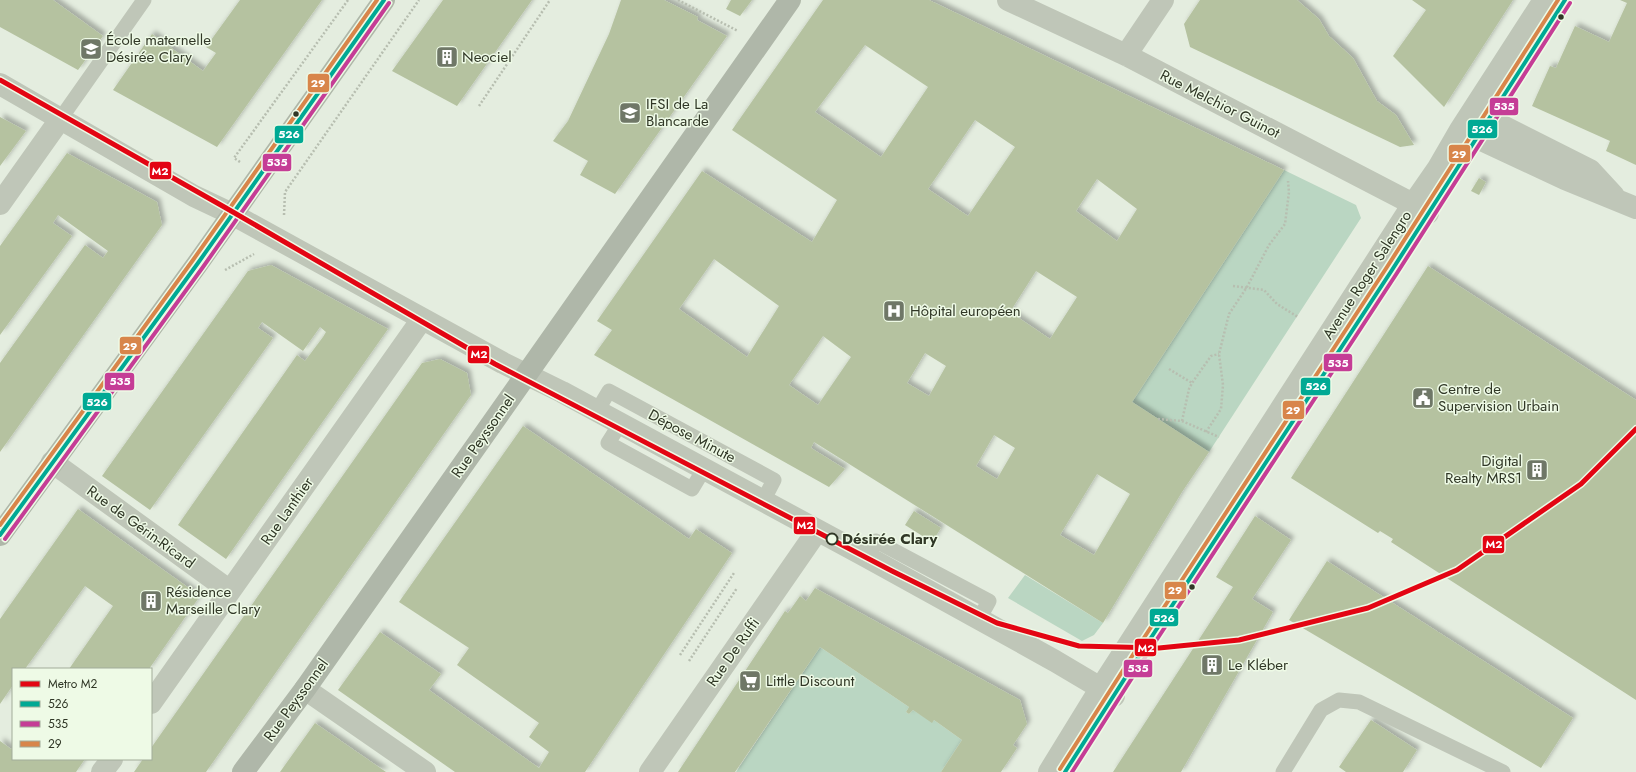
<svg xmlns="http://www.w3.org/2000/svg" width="1636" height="772" font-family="Jost,sans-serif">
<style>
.green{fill:#bad6c2}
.building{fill:#b5c2a0;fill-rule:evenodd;filter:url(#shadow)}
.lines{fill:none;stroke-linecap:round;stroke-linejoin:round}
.path{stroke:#b7beb0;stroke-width:2.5;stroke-dasharray:2 2;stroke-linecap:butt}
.lane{stroke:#bfc6b8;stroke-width:15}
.street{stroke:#bfc6b8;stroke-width:22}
.secondary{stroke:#afb7a9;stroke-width:22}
.bus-1-casing{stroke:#eefae6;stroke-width:7}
.bus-2-casing{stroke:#eefae6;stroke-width:7}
.bus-3-casing{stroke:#eefae6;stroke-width:7}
.bus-1{stroke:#00a994;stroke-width:4}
.bus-2{stroke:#c53d96;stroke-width:4}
.bus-3{stroke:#d8854a;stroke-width:4}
.metro-1-casing{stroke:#eefae6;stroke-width:8}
.metro-1{stroke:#e30513;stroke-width:5}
.bus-dot{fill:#303726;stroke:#eefae6;stroke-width:1.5}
.stop-dot{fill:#eefae6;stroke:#303726;stroke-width:2}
.labels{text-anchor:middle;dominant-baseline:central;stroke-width:3;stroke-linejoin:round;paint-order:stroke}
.poi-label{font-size:15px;fill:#303726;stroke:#eefae6;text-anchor:start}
.street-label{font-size:15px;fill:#303726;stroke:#eefae6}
.stop-label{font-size:15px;font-weight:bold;fill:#303726;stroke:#eefae6;text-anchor:start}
.line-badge{stroke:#eefae6;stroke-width:1.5}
.badge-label{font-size:11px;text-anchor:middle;font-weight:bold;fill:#fff}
</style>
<defs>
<filter id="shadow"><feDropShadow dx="3.5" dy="-3.5" stdDeviation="2" flood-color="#0004"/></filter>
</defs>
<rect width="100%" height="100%" fill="#e4eddf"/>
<!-- green -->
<path class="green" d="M1284 170 1356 205 1361 218 1209 452 1132 402Z
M1025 575 1103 623 1094 635 1082 641 1008 598Z
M820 647 909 707 906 712 909 714 913 710 932 722 934 720 962 740 941 772H736Z"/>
<!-- building -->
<path class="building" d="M0 0H53L103 36 78 70 0 27Z
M240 0H322L217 147 113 90 152 34 203 71 216 53 206 47Z
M443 0H532L457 106 392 71Z
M621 0H664L698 17 697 20 727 36 615 194 580 175 588 161 553 141 568 121 609 34Z
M731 0H752L740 16 726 9Z
M823 0H929L1284 170 1132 402 1209 452 1182 492 1103 623 814 442 811 448 845 469 829 487 594 355 612 330 597 321 702 171 812 242 837 200 732 130ZM865 45 928 87 881 157 815 112ZM975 120 1015 147 968 216 928 189ZM1097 179 1137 209 1117 241 1076 211ZM714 259 779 306 747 357 679 309ZM1036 271 1077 297 1050 339 1010 312ZM823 336 851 357 818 405 789 385ZM925 353 946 366 929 396 907 383ZM994 435 1015 448 997 479 976 466ZM1097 474 1130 494 1094 555 1060 535Z
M1200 0H1297L1319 19 1329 36 1353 58 1377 101 1396 115 1414 145 1400 147 1190 47 1184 24Z
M1412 0H1513L1444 107 1393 56 1426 10Z
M1620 0H1636V165L1606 151 1610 141 1532 106 1550 66 1556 68 1575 26 1609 42 1627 3Z
M0 117 26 131 0 166Z
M67 153 157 202 162 225 0 452V363L85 245 103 258 108 251 58 215 53 223 72 236 0 335V246Z
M1479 178 1486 182 1479 195 1471 191Z
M271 265 388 329 226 559 178 525 297 355 305 361 323 337 326 332 320 327 303 351 262 322 258 328 273 338 150 510 102 476 248 271Z
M1428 266 1636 400V700L1391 542 1393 539 1380 531 1378 533 1291 478Z
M440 359 467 373 471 395 206 772H134L143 759H151V748L422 363Z
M523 426 689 539 696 529 732 553 585 772H455L338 690 380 632 441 674 429 690 539 768 549 752 529 737 539 723 457 665 469 648 399 602Z
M78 509 200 596 149 669H69L113 606 85 586 25 669H13V685L0 704V619Z
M914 511 941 528 932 542 905 525Z
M1255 516 1291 540 1252 599 1273 612 1181 772H1113L1233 587 1216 577Z
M1327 561 1573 718 1541 768 1289 620Z
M815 588 1020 700 1027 724 1013 745 1017 748 1001 772H941L962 740 934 720 932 723 913 710 909 714 906 712 909 707 820 647 735 772H678L785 611 788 613 800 596 806 601Z
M1371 720 1417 750 1403 772H1346L1339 767Z
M315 723 386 772H280Z
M0 741 11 749 13 747V759H85L76 772H0Z"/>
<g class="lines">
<!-- path -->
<path class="path" d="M678 0 738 31
M479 106 550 0
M240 162 234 158 348 0
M284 215 285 192 419 0
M225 270 254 254
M1233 286 1264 290 1277 304 1298 317
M1169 369 1192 383
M1158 419 1182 421 1219 437
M1182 421 1189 389 1192 383 1211 356 1219 354
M1206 432 1221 409 1223 385 1219 354 1229 314 1247 287 1269 245 1285 224 1289 192 1288 181
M680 655 734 573
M689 661 737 588"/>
<!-- lane -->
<path class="lane" d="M61 118 144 0
M597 411 609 391 774 480 763 501
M620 424 608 443 692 489 704 469
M867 557 876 541 989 601 979 619
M1065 772 1141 653 1392 270 1565 0
M1283 772 1321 710 1339 700 1359 702 1503 772"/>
<!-- street -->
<path class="street" d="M1008 0 1126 55 1413 204 1428 213
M1126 55 1163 0
M0 84 194 196 232 214 503 363 562 392 867 557 1055 661 1114 696
M1473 111 1590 170 1614 196
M1460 130 1565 179 1636 208
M0 204 61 118
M52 462 230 591
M305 689 425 772
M151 703 422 319
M102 772 112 759
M650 772 817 531
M1049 772 1100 689 1413 204 1438 168 1460 130 1544 0"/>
<!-- secondary -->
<path class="secondary" d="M0 535 198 263 384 0
M243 772 305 689 790 0"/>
<!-- bus-1 casing -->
<g class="bus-1-casing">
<path id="bus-1" d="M0 535 198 263 384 0
M1065 772 1141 653 1392 270 1565 0"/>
</g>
<!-- bus-2 casing -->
<g class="bus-2-casing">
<path id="bus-2" d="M5 539 203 267 389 3
M1072 772 1146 656 1397 273 1570 3"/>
</g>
<!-- bus-3 casing -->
<g class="bus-3-casing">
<path id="bus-3" d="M0 525 193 260 377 0
M1060 769 1136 650 1387 267 1558 0"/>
</g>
<!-- bus-1 -->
<use href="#bus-1" class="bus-1"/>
<!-- bus-2 -->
<use href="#bus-2" class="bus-2"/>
<!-- bus-3 -->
<use href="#bus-3" class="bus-3"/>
<!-- metro-1 casing -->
<g class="metro-1-casing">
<path id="metro-1" d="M0 80 226 208 495 364 892 571 997 623 1079 646 1159 648 1239 640 1368 608 1457 570 1581 484 1636 429"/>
</g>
<!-- metro-1 -->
<use href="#metro-1" class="metro-1"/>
</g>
<!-- icons -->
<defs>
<g id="school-square" transform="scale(1.15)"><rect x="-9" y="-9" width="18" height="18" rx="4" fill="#6f7767" stroke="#eefae6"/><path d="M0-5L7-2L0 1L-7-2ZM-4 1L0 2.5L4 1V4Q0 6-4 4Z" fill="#fff"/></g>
<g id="building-square" transform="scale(1.15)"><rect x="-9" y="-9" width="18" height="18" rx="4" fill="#6f7767" stroke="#eefae6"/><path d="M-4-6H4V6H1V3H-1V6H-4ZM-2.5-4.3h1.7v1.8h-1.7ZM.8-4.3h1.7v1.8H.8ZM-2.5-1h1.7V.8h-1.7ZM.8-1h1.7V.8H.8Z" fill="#fff"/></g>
<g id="university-square" transform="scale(1.15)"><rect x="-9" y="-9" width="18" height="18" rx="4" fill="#6f7767" stroke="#eefae6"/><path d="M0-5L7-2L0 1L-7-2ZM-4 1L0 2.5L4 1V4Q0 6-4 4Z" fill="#fff"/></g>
<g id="hospital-square" transform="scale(1.15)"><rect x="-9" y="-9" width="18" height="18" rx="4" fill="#6f7767" stroke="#eefae6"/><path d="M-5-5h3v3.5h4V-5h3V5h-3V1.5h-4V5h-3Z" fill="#fff"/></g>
<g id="civic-square" transform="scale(1.15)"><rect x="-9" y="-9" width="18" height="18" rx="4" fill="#6f7767" stroke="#eefae6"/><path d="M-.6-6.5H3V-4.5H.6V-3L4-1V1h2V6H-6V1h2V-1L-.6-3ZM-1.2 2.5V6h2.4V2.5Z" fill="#fff"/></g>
<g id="supermarket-square" transform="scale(1.15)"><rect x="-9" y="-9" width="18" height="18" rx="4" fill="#6f7767" stroke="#eefae6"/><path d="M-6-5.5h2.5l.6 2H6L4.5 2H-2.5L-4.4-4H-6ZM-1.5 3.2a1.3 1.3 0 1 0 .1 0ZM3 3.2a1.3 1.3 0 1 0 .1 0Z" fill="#fff"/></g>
</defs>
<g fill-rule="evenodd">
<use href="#school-square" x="91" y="49"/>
<use href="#building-square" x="447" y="57"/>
<use href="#university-square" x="630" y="113"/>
<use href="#hospital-square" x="894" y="311"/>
<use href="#civic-square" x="1423" y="398"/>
<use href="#building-square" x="1537" y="470"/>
<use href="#building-square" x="151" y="601"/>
<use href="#building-square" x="1212" y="665"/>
<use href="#supermarket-square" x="750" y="681"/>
</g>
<!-- markers -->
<g class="bus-dot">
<circle cx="1561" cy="17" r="3.5"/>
<circle cx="296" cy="114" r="3.5"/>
<circle cx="1192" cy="587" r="3.5"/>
</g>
<circle class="stop-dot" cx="832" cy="539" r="5.5"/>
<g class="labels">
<!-- poi labels -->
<g class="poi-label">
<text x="106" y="40">École maternelle<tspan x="106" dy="17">Désirée Clary</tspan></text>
<text x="462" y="57">Neociel</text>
<text x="646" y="104">IFSI de La<tspan x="646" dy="17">Blancarde</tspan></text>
<text x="910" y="311">Hôpital européen</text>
<text x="1438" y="389">Centre de<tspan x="1438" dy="17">Supervision Urbain</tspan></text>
<text x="1522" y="461" text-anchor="end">Digital<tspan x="1522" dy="17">Realty MRS1</tspan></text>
<text x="166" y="592">Résidence<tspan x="166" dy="17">Marseille Clary</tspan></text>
<text x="1228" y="665">Le Kléber</text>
<text x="766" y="681">Little Discount</text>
</g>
<!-- street labels -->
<g class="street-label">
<text transform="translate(1220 104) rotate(27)">Rue Melchior Guinot</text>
<text transform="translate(1367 275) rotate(-57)">Avenue Roger Salengro</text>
<text transform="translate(483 436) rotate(-55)">Rue Peyssonnel</text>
<text transform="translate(692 436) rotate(28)">Dépose Minute</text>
<text transform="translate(287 511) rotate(-55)">Rue Lanthier</text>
<text transform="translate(141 527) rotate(36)">Rue de Gérin-Ricard</text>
<text transform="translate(733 652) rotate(-55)">Rue De Ruffi</text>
<text transform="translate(296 700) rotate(-54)">Rue Peyssonnel</text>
</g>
<!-- stop labels -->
<g class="stop-label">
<text x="842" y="539">Désirée Clary</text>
</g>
</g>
<g class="line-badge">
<rect x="307" y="73" width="23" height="20" rx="4" fill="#d8854a"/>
<rect x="1489" y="97" width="30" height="19" rx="4" fill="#c53d96"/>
<rect x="1467" y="119" width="31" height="20" rx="4" fill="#00a994"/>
<rect x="274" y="125" width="30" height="19" rx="4" fill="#00a994"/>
<rect x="1448" y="144" width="23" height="19" rx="4" fill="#d8854a"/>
<rect x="262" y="153" width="30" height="19" rx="4" fill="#c53d96"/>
<rect x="149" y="161" width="23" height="19" rx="4" fill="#e30513"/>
<rect x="119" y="336" width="23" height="19" rx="4" fill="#d8854a"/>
<rect x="467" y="345" width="23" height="19" rx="4" fill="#e30513"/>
<rect x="1323" y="353" width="30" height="19" rx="4" fill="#c53d96"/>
<rect x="104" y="372" width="31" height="19" rx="4" fill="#c53d96"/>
<rect x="1300" y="377" width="31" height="19" rx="4" fill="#00a994"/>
<rect x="82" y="392" width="30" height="19" rx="4" fill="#00a994"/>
<rect x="1282" y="400" width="23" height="20" rx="4" fill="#d8854a"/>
<rect x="793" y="516" width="23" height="19" rx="4" fill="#e30513"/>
<rect x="1482" y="535" width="23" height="19" rx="4" fill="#e30513"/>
<rect x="1164" y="581" width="23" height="19" rx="4" fill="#d8854a"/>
<rect x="1149" y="608" width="30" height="19" rx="4" fill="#00a994"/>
<rect x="1134" y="638" width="23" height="19" rx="4" fill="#e30513"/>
<rect x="1123" y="659" width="30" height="19" rx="4" fill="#c53d96"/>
</g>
<g class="badge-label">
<text x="318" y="87">29</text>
<text x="1504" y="110">535</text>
<text x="1482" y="133">526</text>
<text x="289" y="138">526</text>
<text x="1459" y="158">29</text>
<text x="277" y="166">535</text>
<text x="160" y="175">M2</text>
<text x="130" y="350">29</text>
<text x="479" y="358">M2</text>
<text x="1338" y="367">535</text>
<text x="120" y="385">535</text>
<text x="1316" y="390">526</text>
<text x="97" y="406">526</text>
<text x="1293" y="414">29</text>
<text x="805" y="529">M2</text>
<text x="1494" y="548">M2</text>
<text x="1175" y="594">29</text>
<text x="1164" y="622">526</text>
<text x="1146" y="652">M2</text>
<text x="1138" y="672">535</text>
</g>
<!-- legend -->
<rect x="12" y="668" width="140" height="92" fill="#eefae6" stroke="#a2ac99"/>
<rect x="20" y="681" width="20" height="6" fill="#e30513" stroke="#a2ac99"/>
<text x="48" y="688" font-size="12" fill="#303726">Metro M2</text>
<rect x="20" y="701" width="20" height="6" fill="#00a994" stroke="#a2ac99"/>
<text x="48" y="708" font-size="12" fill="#303726">526</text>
<rect x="20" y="721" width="20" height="6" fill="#c53d96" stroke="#a2ac99"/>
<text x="48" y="728" font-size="12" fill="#303726">535</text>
<rect x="20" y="741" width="20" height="6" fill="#d8854a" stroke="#a2ac99"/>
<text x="48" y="748" font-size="12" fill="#303726">29</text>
</svg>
